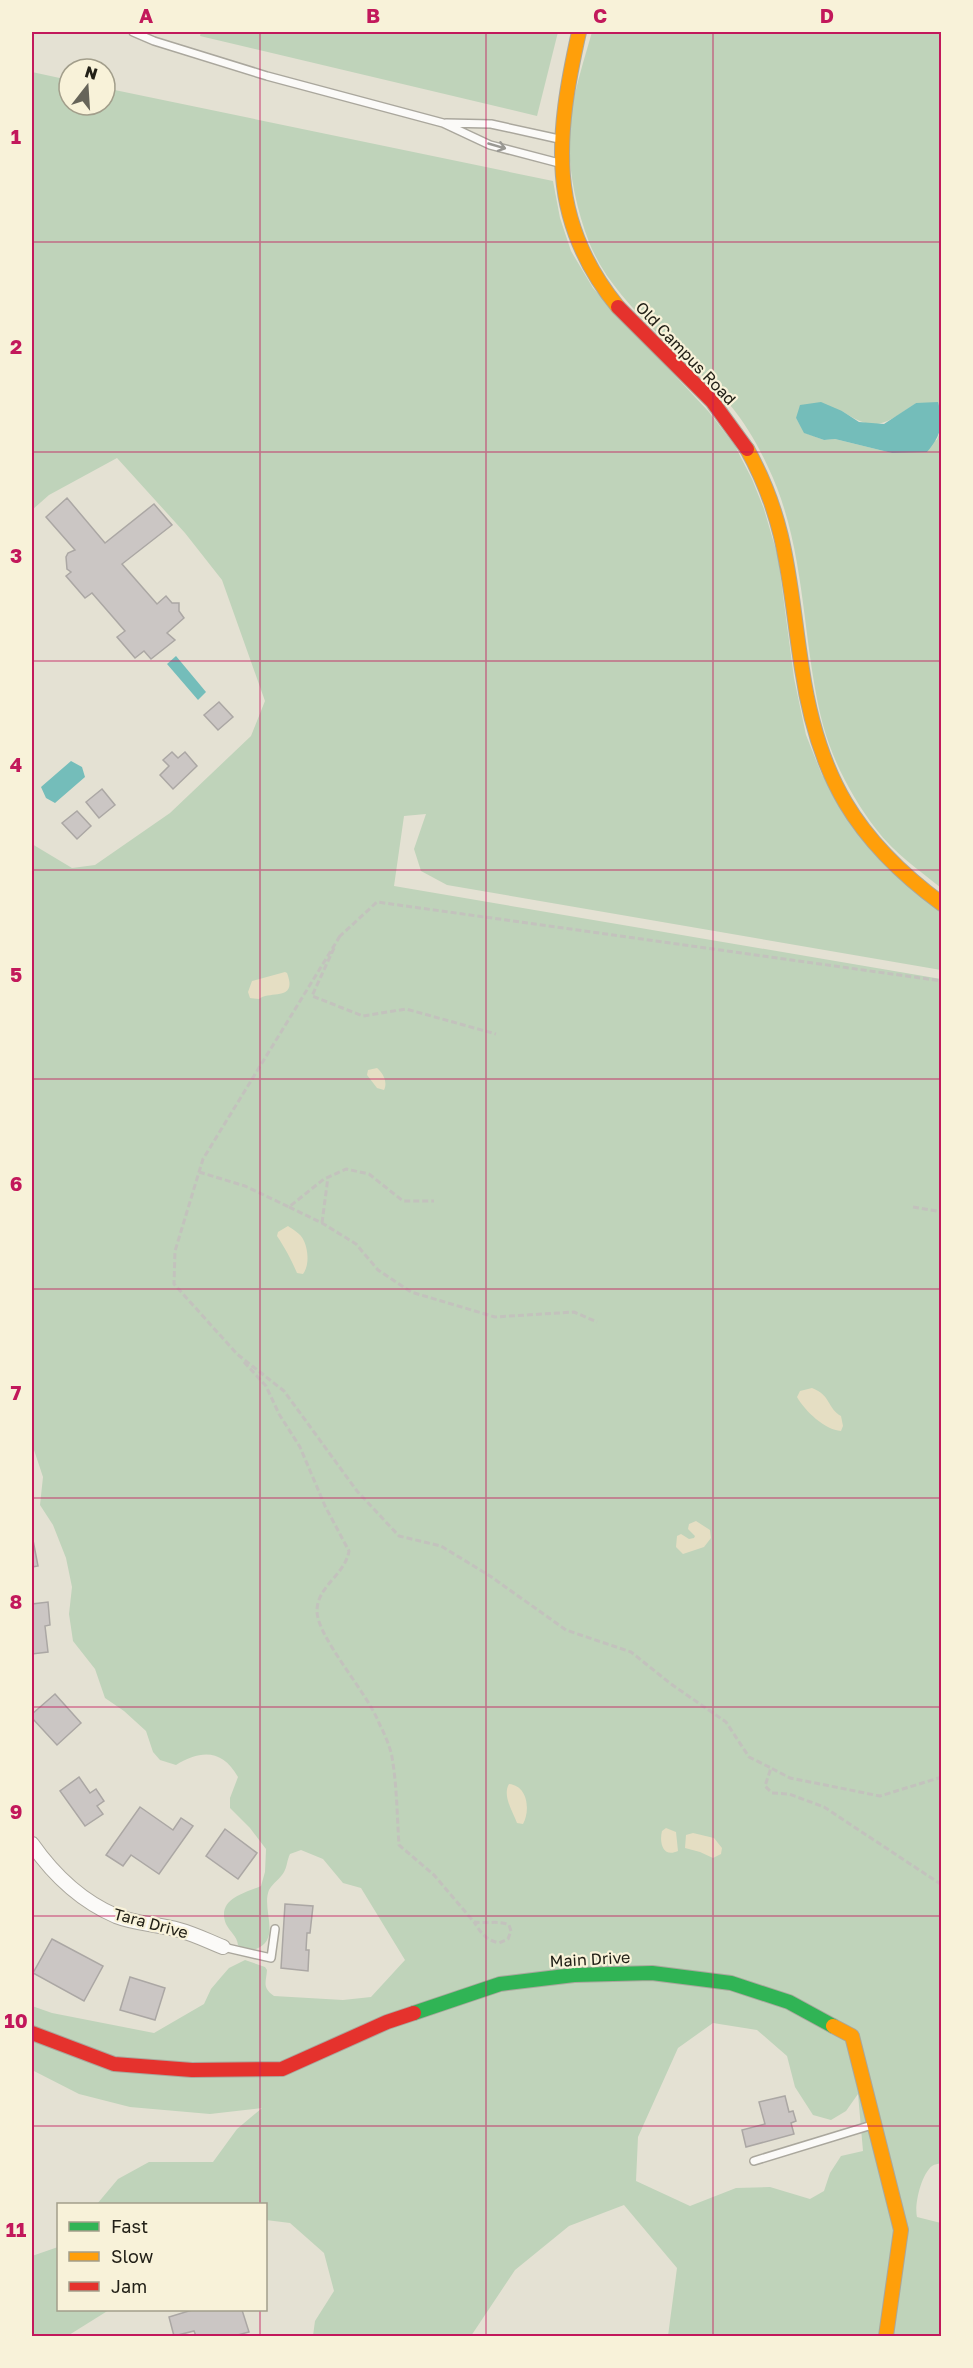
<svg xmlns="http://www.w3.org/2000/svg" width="973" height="2368" font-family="'Golos Text',sans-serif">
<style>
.green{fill:#bfd3ba;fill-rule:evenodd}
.sand{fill:#e5dec3}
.water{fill:#74bdba}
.building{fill:#cbc6c4;stroke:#aba7a4;stroke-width:1.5}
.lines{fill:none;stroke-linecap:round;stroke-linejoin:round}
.lane-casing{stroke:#aaa79d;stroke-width:10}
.street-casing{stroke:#aaa79d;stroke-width:16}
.fast-casing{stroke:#aaa79d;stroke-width:16}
.slow-casing{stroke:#aaa79d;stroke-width:16}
.jam-casing{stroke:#aaa79d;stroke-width:16}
.path{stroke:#c3c2bd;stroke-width:3;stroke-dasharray:6 3;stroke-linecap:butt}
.lane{stroke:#fbfaf8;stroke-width:7}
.street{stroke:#fbfaf8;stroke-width:14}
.fast{stroke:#30b455;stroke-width:14}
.slow{stroke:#ff9f0a;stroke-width:14}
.jam{stroke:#e5322d;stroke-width:14}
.oneway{stroke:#999893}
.grid{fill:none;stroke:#c2185b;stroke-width:1.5;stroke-opacity:0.55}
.labels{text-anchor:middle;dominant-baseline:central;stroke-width:4.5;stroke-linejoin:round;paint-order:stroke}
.street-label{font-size:16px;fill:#222017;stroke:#f8f2d9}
.neatline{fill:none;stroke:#c2185b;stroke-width:2}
.grid-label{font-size:20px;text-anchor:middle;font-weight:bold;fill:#c2185b}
</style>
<rect width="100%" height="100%" fill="#e4e1d3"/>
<!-- green -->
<path class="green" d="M201 32H558L537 116 200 36Z
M592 32H941V416V413L916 403C885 424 876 434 842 411L796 418 805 433 824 440 835 439 892 453 937 440 941 429V888C919 870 894 853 876 829 853 799 833 762 823 725 801 640 807 548 768 467 758 445 745 423 730 405 686 353 614 306 589 242 572 197 563 145 574 98 579 75 586 53 592 32Z
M32 72 69 80V105H105V88L553 181 560 218 571 251 593 288 709 412 735 446 752 479 764 509 778 557 794 678 806 735 822 775 941 912V970L447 885 421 871 414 849 426 814 404 816 394 886 941 979 942 2163C938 2164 935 2164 932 2166 921 2175 914 2205 917 2217L941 2223V2336H668L677 2268 624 2205 569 2226 515 2270 471 2336H313L315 2321 334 2291 324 2253 290 2223 266 2220V2204H97L118 2179 149 2162H213L237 2129 262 2108 210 2114 130 2107 79 2094 32 2070V2006L52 2013 154 2033 204 2004 211 1989 222 1976 229 1968 245 1960 265 1967 267 1970C266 1983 262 1988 274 1996L343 2000 371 1997 405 1960 361 1888 343 1883 323 1859 301 1850 290 1854C287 1860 287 1867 284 1872 280 1879 273 1883 269 1890 261 1909 282 1939 256 1949 250 1951 243 1949 238 1945 237 1936 230 1932 226 1924 216 1899 245 1893 261 1886L265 1872 266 1849 250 1828 230 1808V1798L238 1777C222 1749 201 1750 176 1765L160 1760 153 1752 146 1731 124 1711 105 1698 95 1669 73 1641 69 1614 72 1587 66 1558 53 1525 40 1505 43 1477 32 1444V844L72 868 95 865 170 813 251 736 265 701 222 580 185 533 117 458 49 495 32 510ZM713 2023 757 2030 787 2056 795 2087 813 2115 831 2120 846 2111 858 2094 863 2151 841 2156 830 2173 824 2191 810 2199 770 2187 736 2188 690 2206 636 2181 638 2137 678 2048Z
M58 2247V2310H109L69 2335 32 2336V2256Z"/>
<!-- sand -->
<path class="sand" d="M285 972 287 973C298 1002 270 990 259 999L250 998 248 992 252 981Z
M377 1068C383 1073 388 1082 384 1090L377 1088 367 1075 368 1070Z
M288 1226C292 1229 301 1234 303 1239 308 1248 310 1265 303 1274L297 1273C291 1259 285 1248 277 1236L278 1232Z
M812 1388C831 1395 827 1408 841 1416L843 1426 841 1431C825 1430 805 1411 797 1397L800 1391Z
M696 1521 710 1530 711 1538 704 1547 683 1554 676 1547 677 1536 681 1534 689 1539 694 1538 695 1536 688 1529 689 1524Z
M509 1784C529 1786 530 1812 523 1824L517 1823C513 1812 502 1796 509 1784Z
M666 1828 676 1832 678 1851C663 1858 659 1843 662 1831Z
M693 1833 714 1838 722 1848 721 1854 713 1858 700 1852 685 1848 686 1835Z"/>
<!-- water -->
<path class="water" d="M821 402 842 411 859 422 884 424 916 403 938 402C944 424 941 436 927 452L892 453 835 439 824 440 804 433 796 418 800 405Z
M176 656 206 692 198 700 167 664Z
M71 761 82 767 85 777 55 803 46 798 41 787Z"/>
<!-- building -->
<path class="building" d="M67 498 105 543 154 504 172 525 122 564 157 604 166 596 172 603H179V611L184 618 167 633 175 640 151 659 144 651 135 658 117 637 125 631 92 593 85 598 66 576 71 572 67 569 66 557 68 553 75 550 46 517Z
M219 702 233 717 218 730 204 715Z
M172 752 178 758 185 752 197 766 173 789 160 775 169 766 163 760Z
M102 789 115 805 99 818 86 802Z
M77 811 91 826 77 839 62 823Z
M32 1535 38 1566 32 1567Z
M48 1602 50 1625 45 1626 48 1652 32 1654V1604Z
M55 1694 81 1723 57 1745 32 1718V1714Z
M79 1777 90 1793 96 1789 104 1801 97 1806 103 1814 85 1826 60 1791Z
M140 1807 173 1830 181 1818 193 1826 159 1874 131 1855 123 1866 106 1855Z
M225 1829 257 1853 238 1879 206 1856Z
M285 1904 313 1906 310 1933H307L306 1950H309L308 1971 281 1968Z
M52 1939 103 1966 84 2001 33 1973Z
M130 1977 165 1988 155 2020 120 2010Z
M785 2096 789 2112 793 2111 796 2121 791 2123 794 2134 746 2147 742 2130 765 2124 759 2102Z
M192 2310H242L249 2332 234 2336H196L194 2331 174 2336 169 2317Z"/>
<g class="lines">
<!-- lane casing -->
<g class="lane-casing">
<path id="lane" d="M133 32 154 41 267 76 443 123 490 145 559 163
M446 123 491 124 559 139
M223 1947 271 1958 275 1929
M754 2161 872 2125"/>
</g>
<!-- street casing -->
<g class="street-casing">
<path id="street" d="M32 1844C53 1874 81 1901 116 1916 136 1924 158 1924 179 1930 194 1934 208 1941 223 1947"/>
</g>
<!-- fast casing -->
<g class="fast-casing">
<path id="fast" d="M414 2013 500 1984 574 1975 652 1973 731 1983 789 2002 833 2026"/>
</g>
<!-- slow casing -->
<g class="slow-casing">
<path id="slow" d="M579 32C556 135 546 219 618 307
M747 449C789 524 789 587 802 669 818 776 855 840 942 904
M833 2026 852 2036 901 2230 886 2336"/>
</g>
<!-- jam casing -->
<g class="jam-casing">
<path id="jam" d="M618 307 712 401 747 449
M32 2033 114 2064 192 2070 282 2069 387 2022 414 2013"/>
</g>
<!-- path -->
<path class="path" d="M340 936 203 1159 175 1251 174 1284 237 1354 284 1391 357 1491 399 1536 441 1546 490 1576 566 1630 631 1652 671 1684 726 1722 749 1757 771 1768
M339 937 377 902 942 981
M334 948 312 996 363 1016 406 1009 496 1034
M199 1172 245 1186 289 1207 324 1179 346 1169 369 1174 403 1201H434
M289 1207 322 1223 356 1244 378 1270 411 1292 495 1317 574 1312 597 1322
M913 1207 942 1212
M322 1223 328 1177
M244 1362 266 1386 279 1414 300 1447 325 1506 349 1551C345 1575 317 1586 317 1611 317 1637 367 1692 379 1723 384 1733 390 1746 392 1757 397 1786 397 1816 399 1845L434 1875 474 1922C486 1924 499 1920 509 1925L511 1931 508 1939 499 1943C486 1940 481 1933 474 1922
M942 1777 880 1796 790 1778 771 1768 765 1786 772 1793 789 1794 824 1807 942 1885"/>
<!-- lane -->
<use href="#lane" class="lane"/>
<!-- street -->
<use href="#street" class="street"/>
<!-- fast -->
<use href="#fast" class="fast"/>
<!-- slow -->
<use href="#slow" class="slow"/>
<!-- jam -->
<use href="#jam" class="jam"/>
</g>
<!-- one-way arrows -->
<defs><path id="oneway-shaft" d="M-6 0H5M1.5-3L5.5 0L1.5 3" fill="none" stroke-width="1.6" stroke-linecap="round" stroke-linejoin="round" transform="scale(1.5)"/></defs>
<use class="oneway" href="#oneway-shaft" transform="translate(497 146) rotate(16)"/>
<!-- grid -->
<path class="grid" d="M260 32V2204M486 32V2336M713 32V2336M32 242H942M32 452H942M32 661H942M32 870H942M32 1079H942M32 1289H942M32 1498H942M32 1707H942M32 1916H942M32 2126H942M260 2310V2336"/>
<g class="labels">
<!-- street labels -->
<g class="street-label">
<text transform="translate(686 353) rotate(46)">Old Campus Road</text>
<text transform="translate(151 1923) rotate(15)">Tara Drive</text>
<text transform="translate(590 1959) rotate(-3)">Main Drive</text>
</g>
</g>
<!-- border -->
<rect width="973" height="2368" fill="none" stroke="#f8f2d9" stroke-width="66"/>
<!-- legend -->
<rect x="57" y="2203" width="210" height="108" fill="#f8f2d9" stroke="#a29e8b" stroke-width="1.5"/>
<rect x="69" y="2222" width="30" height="9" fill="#30b455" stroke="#a29e8b" stroke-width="1.5"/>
<text x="111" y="2233" font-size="18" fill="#222017">Fast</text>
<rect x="69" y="2252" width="30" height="9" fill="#ff9f0a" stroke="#a29e8b" stroke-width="1.5"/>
<text x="111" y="2263" font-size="18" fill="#222017">Slow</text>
<rect x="69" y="2282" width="30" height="9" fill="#e5322d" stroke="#a29e8b" stroke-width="1.5"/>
<text x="111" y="2293" font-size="18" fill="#222017">Jam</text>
<!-- north arrow -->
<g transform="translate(87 87) rotate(17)"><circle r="28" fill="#f8f2d9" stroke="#a29e8b" stroke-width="1.5"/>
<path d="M0-4.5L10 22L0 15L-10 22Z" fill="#666459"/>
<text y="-9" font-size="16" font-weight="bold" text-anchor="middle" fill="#222017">N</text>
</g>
<rect x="33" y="33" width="907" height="2302" class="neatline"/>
<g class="grid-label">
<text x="146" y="23">A</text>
<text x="373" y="23">B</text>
<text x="600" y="23">C</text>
<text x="827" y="23">D</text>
<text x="16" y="144">1</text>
<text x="16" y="354">2</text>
<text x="16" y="563">3</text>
<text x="16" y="772">4</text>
<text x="16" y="982">5</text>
<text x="16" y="1191">6</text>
<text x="16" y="1400">7</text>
<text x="16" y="1609">8</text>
<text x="16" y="1819">9</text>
<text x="16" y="2028">10</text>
<text x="16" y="2237">11</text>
</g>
</svg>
